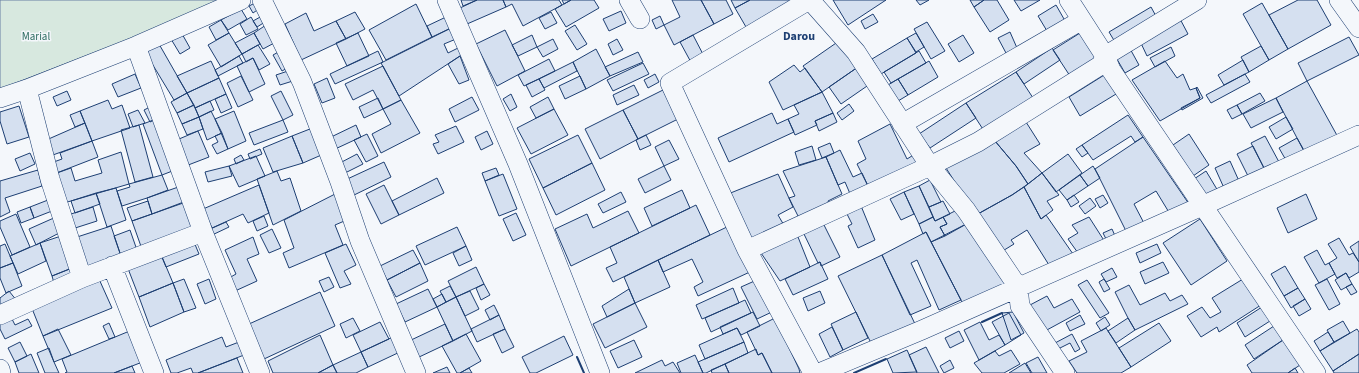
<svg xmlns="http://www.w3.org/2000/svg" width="1359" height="373" font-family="'Source Sans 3',sans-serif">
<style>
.green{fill:#d7e8df;stroke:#687fa3}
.building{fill:#d5e0f0;stroke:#1d3f73}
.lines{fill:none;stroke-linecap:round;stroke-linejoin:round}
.minor-casing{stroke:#1d3f73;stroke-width:20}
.minor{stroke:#f4f7fb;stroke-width:19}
.wall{stroke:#1d3f73;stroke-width:2}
.labels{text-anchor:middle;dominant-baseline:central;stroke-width:3;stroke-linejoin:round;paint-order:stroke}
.park-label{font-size:11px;fill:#2c6c60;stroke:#f4f7fb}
.neighbourhood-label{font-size:12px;font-weight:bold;fill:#1d3f73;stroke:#f4f7fb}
</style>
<rect width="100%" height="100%" fill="#f4f7fb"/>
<!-- green -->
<path class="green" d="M0 0H225L122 42 0 89Z"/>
<!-- building -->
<path class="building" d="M461 0H477L463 6Z
M477 0H503L506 7 467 24 460 8Z
M503 0H559L562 5 523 26 512 4 506 7Z
M562 0H571L564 4Z
M571 0H594L599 8 566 27 555 9Z
M672 0H701L714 24 674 45 664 25 680 17Z
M701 0H726L733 14 714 24Z
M731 0H750L735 8Z
M750 0H794L746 27 735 8Z
M833 0H886L848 25Z
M916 0H929L920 5Z
M970 0H984L974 7Z
M984 0H997L1009 20 990 32 974 7Z
M1014 0H1040L1021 11Z
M1298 0H1317L1331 25 1288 49 1269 15Z
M257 2 260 8 253 13 249 6Z
M1262 3 1288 49 1269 60 1243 14Z
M416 4 432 37 386 60 369 30Z
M1056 5 1068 26 1050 36 1038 16Z
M1151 7 1157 18 1115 42 1109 32Z
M241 9 247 19 228 30 221 20Z
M621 11 626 23 609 31 603 19Z
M355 12 365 29 346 39 336 21Z
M551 12 557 23 545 29 539 18Z
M306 13 314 31 336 21 346 39 301 60 285 24Z
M873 14 878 22 865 29 861 21Z
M262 16 265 22 257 27 253 21Z
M660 16 664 25 656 29 652 20Z
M251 17 258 29 246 35 240 24Z
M446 17 451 28 432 37 427 26Z
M1179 17 1188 34 1147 56 1139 39Z
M221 20 229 33 216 40 209 27Z
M927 22 945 51 931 59 914 29Z
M266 25 276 42 263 49 254 33Z
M575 25 587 44 577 50 565 31Z
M451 28 456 39 444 44 448 53 460 47 463 54 399 96 381 63Z
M505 30 525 71 497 86 476 44Z
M181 32 190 48 180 54 171 39Z
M1010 32 1017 48 1006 53 998 38Z
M229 33 242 54 221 67 208 45Z
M254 33 260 44 242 54 235 43Z
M358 33 369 56 347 66 336 43Z
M916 33 924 47 916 52 907 38Z
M1080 33 1096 59 1070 76 1053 50Z
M532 35 537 47 518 56 512 45Z
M693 35 706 60 693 66 680 42Z
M963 35 974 53 959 62 948 44Z
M1349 37 1359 55 1307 81 1298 63Z
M907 38 916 53 881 74 872 59Z
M553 39 558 49 543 57 537 47Z
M617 39 623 50 613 55 608 44Z
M839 41 858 67 822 92 803 66Z
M159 44 187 93 174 100 145 52Z
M258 45 270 64 259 70 253 58 246 62 242 54Z
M1128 45 1139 65 1125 73 1114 54Z
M1261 46 1269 60 1249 72 1241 57Z
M1171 47 1175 56 1155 67 1150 58Z
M1052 48 1060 60 1024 84 1016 72Z
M596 49 610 76 586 89 573 62Z
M282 50 291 66 282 71 273 55Z
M378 51 383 62 335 84 330 74Z
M919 51 926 63 891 83 884 72Z
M638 52 643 62 610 76 605 67Z
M239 56 243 63 218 76 215 70Z
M460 56 469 80 459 84 448 64Z
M253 58 265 84 249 92 237 66Z
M549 59 555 71 524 86 518 75Z
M1243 60 1249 72 1224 85 1218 75Z
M211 61 219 78 187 93 177 76Z
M929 61 938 77 908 95 898 79Z
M1165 61 1177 78 1183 74 1190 90 1196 88 1200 98 1160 121 1132 80Z
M573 62 577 71 544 88 539 79Z
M643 63 649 74 613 91 607 80Z
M794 65 800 72 805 68 822 92 783 110 769 82Z
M383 66 401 100 383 109 373 90 353 100 345 84Z
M858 67 870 84 841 104 829 87Z
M291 70 296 80 280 85 276 75Z
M1016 72 1037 104 986 134 966 103Z
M1109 72 1121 91 1080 116 1069 97Z
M135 74 141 88 118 97 112 84Z
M655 74 659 82 648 88 644 80Z
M1245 74 1250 82 1211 103 1206 95Z
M241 76 253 100 238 107 227 83Z
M580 76 586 89 565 99 559 86Z
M219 78 226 94 195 108 187 93Z
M327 78 335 98 322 103 314 84Z
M539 79 545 90 532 97 526 85Z
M898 79 908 95 898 101 888 85Z
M1307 81 1339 139 1307 157 1276 98Z
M634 85 639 95 617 105 613 95Z
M1197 87 1203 98 1182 110 1181 108 1200 98 1196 88Z
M663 90 678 119 638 139 623 110Z
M67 91 71 100 57 106 53 97Z
M281 91 293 115 283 120 271 96Z
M822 92 833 113 815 121 817 125 795 135 788 119 799 114 794 105Z
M187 93 194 105 177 113 171 102Z
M1260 93 1265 101 1242 114 1237 105Z
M226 94 232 108 221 113 215 99Z
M511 94 517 107 510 111 503 99Z
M472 97 479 110 455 122 449 109Z
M548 97 554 109 536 118 530 107Z
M378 98 383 109 364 118 359 107Z
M1276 98 1283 112 1251 128 1243 114Z
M108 100 112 109 122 105 130 128 92 141 80 111Z
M401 100 420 133 381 153 372 134 391 124 383 109Z
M210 101 214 110 199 117 195 108Z
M966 103 976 118 930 148 919 134Z
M849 104 854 111 842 120 837 113Z
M194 105 199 117 182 124 177 113Z
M1237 105 1242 114 1232 119 1227 110Z
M19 106 29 137 7 144 0 121V112Z
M152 106 158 118 150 122 144 110Z
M554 109 568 135 531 154 517 128Z
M138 110 145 123 133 127 128 114Z
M623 110 638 139 600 159 585 129Z
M80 111 85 123 75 127 70 115Z
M211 111 222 133 207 140 199 117Z
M234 111 246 141 228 149 215 119Z
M772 113 777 124 788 119 794 132 729 162 718 138Z
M833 113 837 122 819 131 815 121Z
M1128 115 1143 137 1135 142 1131 136 1093 160 1082 145Z
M199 117 203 129 187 135 182 124Z
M1286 117 1293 129 1276 139 1269 127Z
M156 119 175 170 162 175 143 124Z
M283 120 288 132 254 145 249 133Z
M1026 122 1040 144 1024 153 1042 173 1028 184 1016 166 995 141Z
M85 123 92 141 50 156 44 141Z
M890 124 907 159 915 154 922 167 869 188 857 164 866 159 858 141Z
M139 125 153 177 135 182 121 130Z
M356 125 361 137 333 150 329 138Z
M456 126 464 142 438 154 433 144 439 142 435 135Z
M315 127 326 153 303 163 292 136Z
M198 131 209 157 183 167 179 139Z
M487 131 493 144 481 150 475 137Z
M222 133 228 149 217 154 212 145 218 142 215 136Z
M367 134 378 156 366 162 354 140Z
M1189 134 1209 165 1193 176 1173 145Z
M578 135 592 163 543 188 529 159Z
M646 135 651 145 640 150 636 140Z
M292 136 303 163 273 172 263 148Z
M1265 136 1279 162 1265 170 1251 143Z
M1143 137 1189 204 1170 214 1156 191 1134 204 1146 227 1128 235 1095 169Z
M1297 138 1305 152 1287 162 1279 148Z
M669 140 679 159 664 166 655 147Z
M92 141 98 157 54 174 51 163 62 159 60 153Z
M995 141 1016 166 1028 184 1012 195 976 215 946 168Z
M830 143 834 153 822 158 818 148Z
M1082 145 1088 153 1082 157 1076 149Z
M812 146 816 160 799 165 795 152Z
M1253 146 1265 170 1249 178 1237 154Z
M260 149 262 154 250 159 248 154Z
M840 150 853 177 862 173 869 188 851 196 845 182 838 185 826 157Z
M121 152 129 184 64 203 54 174 71 168 75 181 102 173 98 160Z
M30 153 35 164 20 171 15 159Z
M357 154 363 164 343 174 338 164Z
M1068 154 1082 173 1056 192 1042 173Z
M241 155 244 160 236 164 234 159Z
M256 156 265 176 239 187 229 166Z
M826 157 842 194 828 201 829 205 799 218 789 198 795 196 783 171Z
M1230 161 1239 181 1224 188 1215 168Z
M384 162 391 177 350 197 343 181Z
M592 163 605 190 556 215 543 188Z
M229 166 232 176 208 182 205 172Z
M664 166 671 180 645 193 638 179Z
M1093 166 1100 178 1088 186 1080 175Z
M496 168 499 175 485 181 482 173Z
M38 170 42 186 5 198 10 212 0 217V181Z
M277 171 281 181 290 178 301 211 273 225 257 179Z
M1206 171 1218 191 1207 198 1194 179Z
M1042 173 1059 195 1047 201 1053 210 1041 219 1024 187Z
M503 174 517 209 499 216 485 181Z
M778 174 793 207 778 215 785 227 753 244 728 194Z
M162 175 168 190 147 198 122 206 117 191 130 187 129 184Z
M1080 175 1088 186 1067 200 1059 190Z
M437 178 444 193 399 215 392 201Z
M930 180 941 202 929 207 919 186Z
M184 185 189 200 152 214 147 198Z
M259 185 269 213 248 223 243 214 212 228 203 209Z
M384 185 399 215 381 224 366 194Z
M919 186 933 217 919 224 904 192Z
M1024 187 1041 219 1046 215 1073 254 1049 265 1027 230 1011 240 1014 244 1001 252 976 215 1012 195Z
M116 188 126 220 107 227 96 193Z
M682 190 690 208 652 226 644 208Z
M339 192 349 219 335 225 343 245 289 268 283 253 294 248 284 220Z
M621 192 626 202 603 213 598 204Z
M904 192 914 214 901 220 890 199Z
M96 193 100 204 75 213 71 201Z
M1306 194 1317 219 1288 233 1277 208Z
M1074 195 1079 202 1071 207 1067 200Z
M1103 195 1108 203 1100 208 1095 199Z
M1090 198 1096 206 1085 214 1079 206Z
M48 200 52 211 34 218 30 207Z
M148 201 152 214 132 221 127 208Z
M859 201 875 240 858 248 848 226 852 224 844 208Z
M943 201 950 214 935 221 929 207Z
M186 202 197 233 143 252 132 221Z
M696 205 710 235 613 282 606 268 617 263 610 247Z
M30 207 34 218 21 223 17 212Z
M93 207 97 221 72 229 68 215Z
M628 211 639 233 571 266 555 229 587 214 593 228Z
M955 211 970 222 945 236 940 227 947 224 943 217Z
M516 213 526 235 513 241 503 219Z
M16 214 30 247 12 255 0 227V221Z
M264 216 268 226 257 231 253 221Z
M56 217 63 231 36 245 29 229Z
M933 217 935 221 943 217 947 224 940 227 945 236 931 242 926 232 923 234 919 224Z
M1089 217 1105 242 1078 253 1068 239 1078 233 1072 225Z
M1200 219 1227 261 1191 285 1163 243Z
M226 222 229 227 210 236 208 230Z
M970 222 1009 282 963 304 931 242Z
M823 223 840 257 821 266 820 262 818 263 803 232Z
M111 226 122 259 86 271 74 238Z
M729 226 752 271 698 296 694 287 703 282 692 259 663 272 658 260Z
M457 227 466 246 425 265 416 246Z
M272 229 281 248 269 253 260 235Z
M1112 229 1116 238 1107 241 1103 233Z
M130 230 138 253 122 259 114 236Z
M796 232 810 267 780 281 759 250Z
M926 232 961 300 939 310 917 260 911 263 931 306 910 315 882 255Z
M61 236 72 268 52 276 40 243Z
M253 237 259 254 247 259 257 281 235 291 229 278 236 274 225 250Z
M1339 238 1349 255 1353 253 1359 262V272L1349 278 1346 273 1337 278 1329 263 1337 258 1328 244Z
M1359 241V262L1350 247Z
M194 242 199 254 166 267 161 255Z
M40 243 46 261 18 274 10 256Z
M5 244 13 263 0 268V246Z
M346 244 356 265 344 271 351 284 340 288 325 253Z
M1157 244 1161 253 1140 263 1136 253Z
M466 246 472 260 459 266 453 253Z
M413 250 420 263 387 280 380 266Z
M1317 250 1325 265 1329 263 1335 274 1319 283 1304 257Z
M160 252 173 283 139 297 127 266Z
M882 255 916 326 871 343 838 276Z
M658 260 670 287 635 303 624 277Z
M820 262 828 279 793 295 785 279Z
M1163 262 1169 273 1145 284 1140 272Z
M13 263 22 286 6 293 0 278V268Z
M420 263 428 281 396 297 387 280Z
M1285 266 1298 288 1284 296 1271 274Z
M476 267 484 284 456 297 448 281Z
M72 268 75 276 54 283 52 276Z
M1112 268 1117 277 1106 282 1101 274Z
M1346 273 1352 284 1341 290 1335 280Z
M329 277 334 287 324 292 319 281Z
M99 279 112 308 43 336 31 306Z
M184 279 196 308 184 312 173 283Z
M209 279 216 299 205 304 197 284Z
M759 279 774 311 757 319 741 287Z
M1104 279 1110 289 1104 292 1099 282Z
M1243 279 1261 305 1219 332 1217 327 1201 337 1187 316 1202 307 1210 318 1221 312 1212 298Z
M1327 279 1340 304 1329 310 1315 285Z
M1087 280 1109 313 1100 318 1078 285Z
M173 283 184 312 150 327 139 297Z
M484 284 490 295 481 300 476 288Z
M1352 284 1357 292 1351 295 1346 287Z
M1129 285 1140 305 1165 293 1170 301 1182 295 1188 304 1135 330 1128 318 1115 292Z
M450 286 456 297 446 302 440 291Z
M733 288 739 303 702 319 696 305Z
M1298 288 1305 299 1291 308 1284 296Z
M428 289 437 307 405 322 396 304Z
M629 289 635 303 607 317 602 306Z
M9 291 17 301 0 312V298Z
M470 291 479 309 465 316 456 297Z
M820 291 825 303 808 311 803 298Z
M320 292 335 326 264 359 249 324Z
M442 294 446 302 437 307 433 299Z
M1047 296 1054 308 1072 299 1080 312 1045 331 1030 305Z
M456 297 472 331 453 341 437 307Z
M1305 299 1311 309 1299 316 1293 306Z
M745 300 751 313 711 332 705 318Z
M635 303 647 327 605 348 593 324Z
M494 305 499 315 490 320 485 310Z
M1262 307 1270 321 1245 337 1237 323Z
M753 312 760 326 741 335 737 328 723 334 720 327Z
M856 312 868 338 843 350 831 324Z
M1013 312 1024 333 1011 340 1002 313Z
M1009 313 1021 335 1005 345 992 322Z
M10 315 15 325 28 319 32 326 5 339 0 329V320Z
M499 315 505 329 477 342 471 329Z
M1080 315 1085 324 1070 331 1066 323Z
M1105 317 1110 325 1101 331 1096 323Z
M353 318 360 331 346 338 340 324Z
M775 318 799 369 800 373H772L762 353 758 355 747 332Z
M1128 318 1135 330 1116 343 1108 331Z
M1343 321 1350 333 1334 342 1327 330Z
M380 322 389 339 361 352 353 335Z
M980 322 989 340 999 335 1005 345 979 360 964 330Z
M109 323 115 337 109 339 103 326Z
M1159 323 1171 341 1131 367 1119 348Z
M445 324 453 341 417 358 409 341Z
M1274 326 1283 340 1254 359 1245 345Z
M832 327 843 350 830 357 819 334Z
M737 328 744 342 705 359 699 345Z
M1106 328 1131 367 1121 373H1077L1069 361 1087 352 1081 341Z
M58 329 71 355 54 362 43 336Z
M505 329 514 347 502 353 493 334Z
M1357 329 1359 332V354L1333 371 1320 351Z
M132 330 145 361 114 373H65L67 372 62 359Z
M959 331 964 341 950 348 945 338Z
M1328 332 1334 342 1320 351 1314 341Z
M466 334 481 361 460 373H457L442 346Z
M1072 334 1080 349 1075 352 1070 343 1058 349 1055 343Z
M320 335 333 365 318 373H273L268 361Z
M395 336 402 351 368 367 361 352Z
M564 336 573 355 536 373H530L522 357Z
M222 337 226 347 239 342 244 355 198 373H193L191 368 177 373H171L166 360Z
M634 340 642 357 618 368 610 351Z
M1283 340 1300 365 1288 373H1252L1247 365Z
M20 342 27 356 15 362 8 348Z
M744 342 748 353 706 373H703L698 362Z
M926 347 939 373H917L909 355Z
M49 348 54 362 59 373H45L37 353Z
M756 349 758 355 762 353 772 373H729L725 364Z
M907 350 917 372 893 373 887 359Z
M1011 350 1020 364 1004 373H982L974 363 995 351 999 356Z
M361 352 368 367 356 373H337L333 365Z
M31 354 39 373H19L15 362Z
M1359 354V373H1334L1333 371Z
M695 355 703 373H681L677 363Z
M1038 357 1047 373H1032L1026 363Z
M237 358 243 373H198Z
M662 360 665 366 673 362 680 373H635Z
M950 360 954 368 944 373 940 366Z
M1025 363 1031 373H1009Z
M725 364 729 373H712L711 370Z
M333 365 337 373H318Z
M132 366 135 373H114Z
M447 367 450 373H433Z
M469 368 472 373H460Z
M1295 368 1298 373H1288Z"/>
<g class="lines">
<!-- minor casing -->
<g class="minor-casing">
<path id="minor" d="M262 0 302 82 340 182 360 241 416 373
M447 0 518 164 600 373
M629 0 640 19
M809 0 670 83 747 250 813 373
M810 0 856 52 930 166 966 210 1018 287 1020 306 1065 373
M1069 0 1105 56 1111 70 1316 373
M1339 0 1359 28
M136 46 203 232 260 373
M27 89 50 179 82 278
M0 98 27 89 136 46 241 0
M902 124 1082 20
M747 250 930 166 978 142 1101 65 1105 56 1197 0
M112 266 154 373
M0 315 82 278 203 232
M0 369 1 373
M819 373 922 330 1202 206 1359 135"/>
</g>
<!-- minor -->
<use href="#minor" class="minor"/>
<!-- wall -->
<path class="wall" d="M982 322 1002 313
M577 357 584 373
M854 373 886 359"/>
</g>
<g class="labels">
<!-- park labels -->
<g class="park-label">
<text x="36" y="36">Marial</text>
</g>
<!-- neighbourhood labels -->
<g class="neighbourhood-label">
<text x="799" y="36">Darou</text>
</g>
</g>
</svg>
